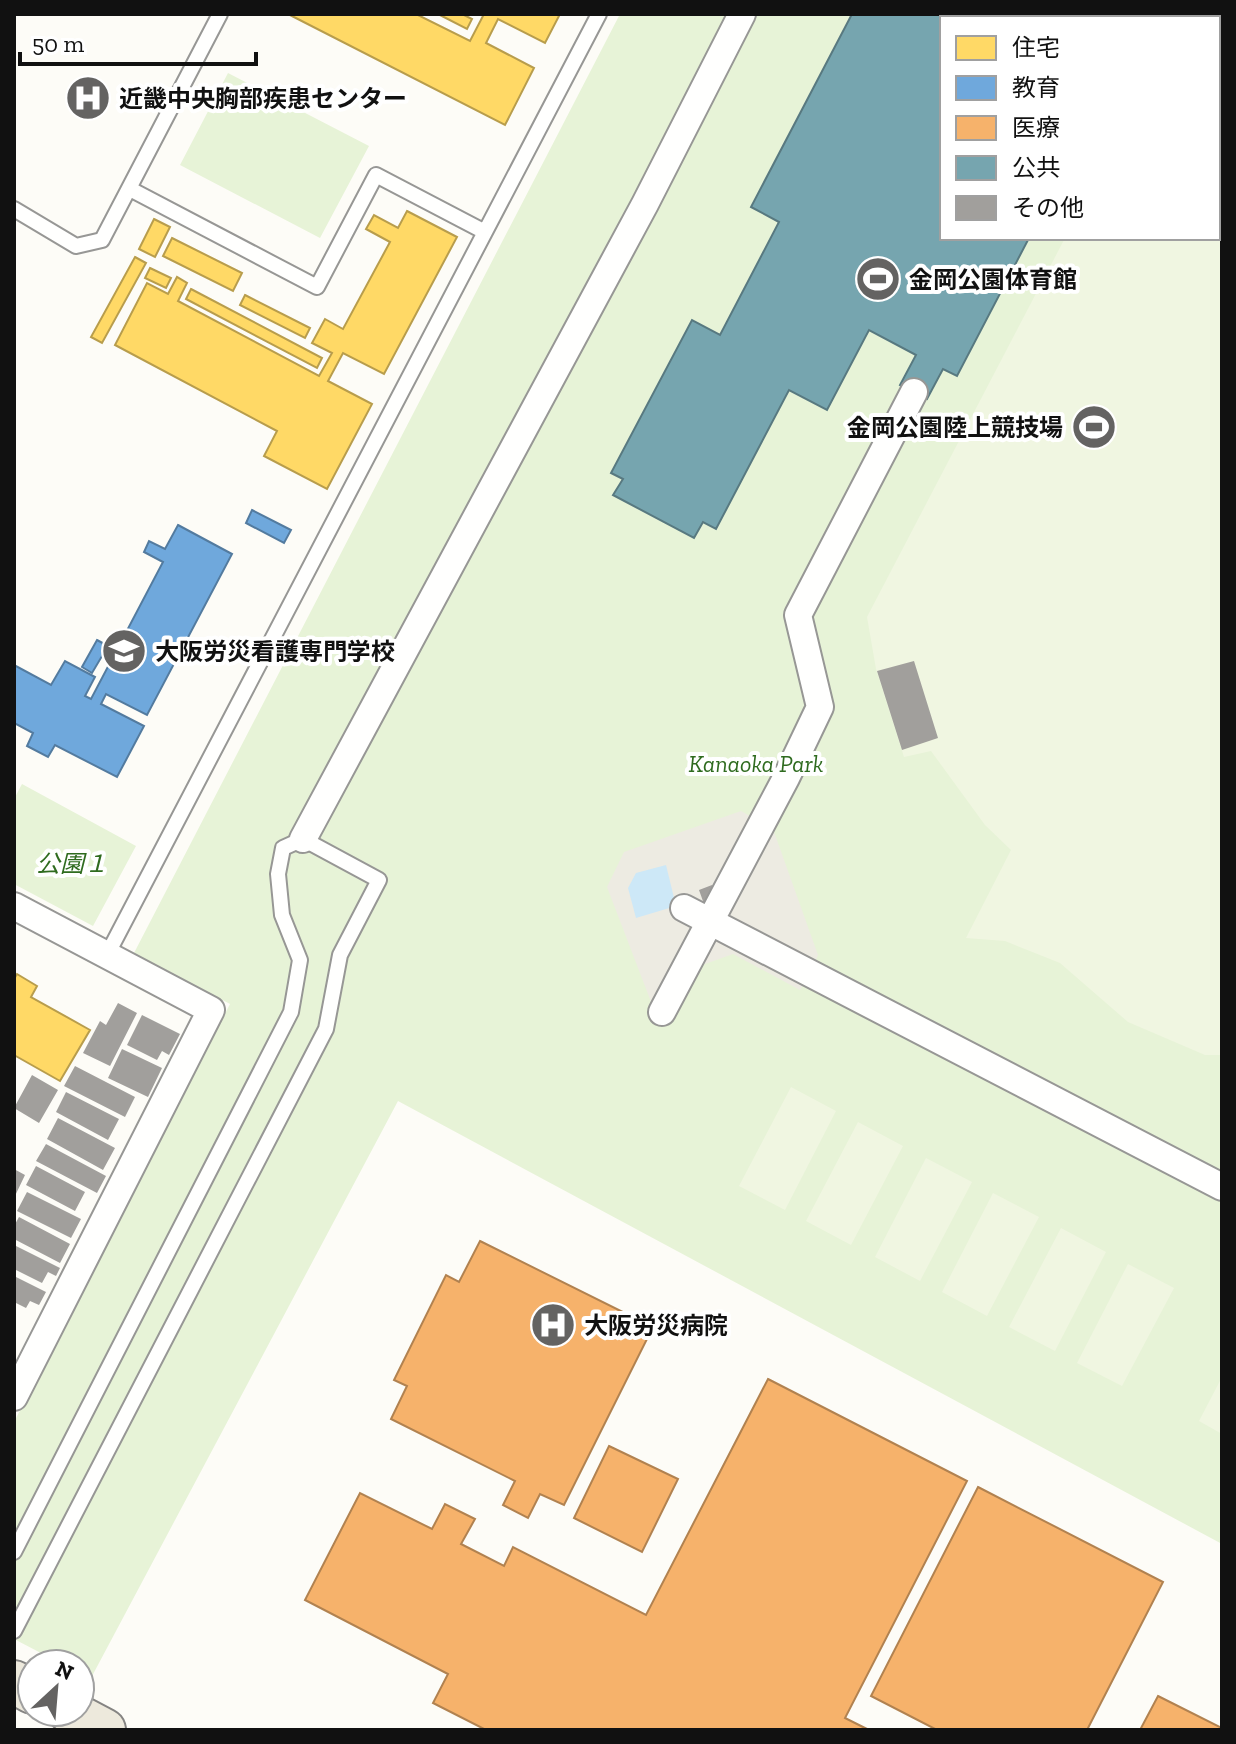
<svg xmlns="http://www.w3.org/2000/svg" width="1236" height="1744" font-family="'Zilla Slab','Noto Sans JP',serif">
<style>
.green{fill:#e7f3d7;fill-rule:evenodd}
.pitch{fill:#f0f6e1}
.plaza{fill:#edebe2}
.water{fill:#cde8f7}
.homes{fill:#ffd966;stroke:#b89d4c;stroke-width:2}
.schools{fill:#6fa8dc;stroke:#537b9f;stroke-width:2}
.health{fill:#f6b26b;stroke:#b18250;stroke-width:2}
.public{fill:#76a5af;stroke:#587980;stroke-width:2}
.building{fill:#a19f9c}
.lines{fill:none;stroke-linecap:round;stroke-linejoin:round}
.lane-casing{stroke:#979795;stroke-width:18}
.street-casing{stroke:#979795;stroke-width:30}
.primary-casing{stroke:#858482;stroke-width:46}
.lane{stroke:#fffffe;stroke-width:14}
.street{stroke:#fffffe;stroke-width:26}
.primary{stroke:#ede9dc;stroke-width:42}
.labels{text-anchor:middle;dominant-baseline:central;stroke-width:8;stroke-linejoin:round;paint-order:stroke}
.poi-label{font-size:24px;font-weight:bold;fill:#111;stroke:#fff;text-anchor:start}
.park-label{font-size:24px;font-style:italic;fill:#2f6b1f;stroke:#fff}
</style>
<rect width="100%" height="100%" fill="#fdfcf7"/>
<!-- green -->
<path class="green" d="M620 14H1222V1544L398 1101 91 1678 80 1673V1664H62L14 1639V1422L230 1004 134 953ZM942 18H1218V238H942Z
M228 73 369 146 320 238 180 165Z
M22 784 136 846 93 926 14 884V799Z"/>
<!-- pitch -->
<path class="pitch" d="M1183 14H1222V1055H1205L1128 1022 1060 963 1005 941 966 938 1011 850 985 825 931 751 904 757 876 669 867 617 1065 238H1218V18H1181Z
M791 1087 836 1111 785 1210 739 1186Z
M858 1122 903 1146 851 1245 806 1221Z
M926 1158 972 1182 920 1281 875 1257Z
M993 1193 1039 1217 987 1316 942 1292Z
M1061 1228 1106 1252 1055 1351 1009 1327Z
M1128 1264 1174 1288 1122 1386 1077 1363Z
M1222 1377V1434L1199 1421Z"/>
<!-- plaza -->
<path class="plaza" d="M741 811 773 829 818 955 810 975 800 990 733 954 694 968 653 1007 607 887 624 852Z"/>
<!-- water -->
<path class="water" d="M666 865 676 906 636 918 628 888 636 873Z"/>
<!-- homes -->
<path class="homes" d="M288 14H416L470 41 484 14H560L545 43 498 19 486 43 534 68 505 125Z
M438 14H462L472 19 467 29Z
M407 211 457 237 384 374 343 353 328 381 372 404 327 489 264 456 277 431 115 345 147 283 168 294 177 277 187 283 178 301 319 376 332 353 312 343 325 319 343 329 390 242 366 229 374 215 398 228Z
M154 219 170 227 155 257 139 249Z
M172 238 242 273 233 291 163 256Z
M135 257 146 263 102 343 91 337Z
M150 268 171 278 166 288 145 278Z
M191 289 322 358 317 368 186 299Z
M245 295 310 328 305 338 240 305Z
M17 974 37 986 31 997 90 1030 60 1081 14 1055V979Z"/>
<!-- schools -->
<path class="schools" d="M252 510 291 530 284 543 246 523Z
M178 525 232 554 147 715 106 694 101 704 144 726 117 777 55 745 48 757 27 746 33 733 14 723V665L51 685 65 661 95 677 85 696 91 699 163 562 144 552 149 541 165 549Z
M97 640 108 646 92 673 82 667Z"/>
<!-- health -->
<path class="health" d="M480 1241 653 1327 564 1505 540 1494 528 1518 503 1505 515 1481 391 1419 407 1386 394 1380 446 1275 459 1282Z
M768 1379 967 1481 845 1718 869 1730H486L433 1703 448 1674 305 1600 360 1493 432 1529 445 1504 475 1519 461 1544 504 1566 513 1547 646 1615Z
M609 1446 678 1479 642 1552 574 1518Z
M978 1487 1163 1582 1087 1730H937L871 1696Z
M1158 1696 1222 1728V1730H1140Z"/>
<!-- public -->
<path class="public" d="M852 14H1027L1034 18H942V238H1029L957 376 943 369 927 399 900 385 916 355 869 330 827 410 789 390 716 529 703 522 694 538 613 495 623 479 611 473 692 320 720 335 779 222 751 207Z"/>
<!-- building -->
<path class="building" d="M1194 14H1222V36L1218 37V18H1192Z
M914 661 938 738 902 750 877 671Z
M712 885 717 899 704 904 699 890Z
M118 1003 137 1013 110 1066 83 1053 100 1021 106 1025Z
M142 1015 180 1034 169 1055 162 1051 157 1060 127 1045Z
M122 1049 162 1068 148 1097 108 1078Z
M75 1066 135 1097 125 1117 64 1086Z
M32 1075 58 1090 39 1123 14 1108Z
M66 1092 119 1119 108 1140 56 1112Z
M58 1118 115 1148 103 1170 47 1139Z
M46 1144 106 1176 97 1193 36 1161Z
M36 1166 85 1192 75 1211 26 1185Z
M14 1169 25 1175 14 1198Z
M27 1192 81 1219 71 1238 17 1211Z
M19 1217 70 1244 60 1263 14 1239V1226Z
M14 1245 60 1268 56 1276 48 1272 42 1283 14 1269Z
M14 1276 46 1292 39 1305 30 1301 26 1308 14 1302Z"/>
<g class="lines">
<!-- lane casing -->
<g class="lane-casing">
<path id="lane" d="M130 189 317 287 376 175 485 232
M14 209 76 246 102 240 220 14
M107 955 599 14
M14 1552 291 1012 300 960 282 915 278 874 283 848 303 839 379 880 340 955 326 1029 14 1631"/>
</g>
<!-- street casing -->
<g class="street-casing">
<path id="street" d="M303 839 645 204 742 14
M14 906 211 1010 14 1397
M684 908 1222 1187
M662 1012 786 778 820 707 798 615 914 392"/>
</g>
<!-- primary casing -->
<g class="primary-casing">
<path id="primary" d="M14 1682 32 1692
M70 1712 104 1730"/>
</g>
<!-- lane -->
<use href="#lane" class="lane"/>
<!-- street -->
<use href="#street" class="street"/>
<!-- primary -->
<use href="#primary" class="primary"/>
</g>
<!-- icons -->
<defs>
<g id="hospital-disc" transform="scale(2.3)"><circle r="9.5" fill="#646362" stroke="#fff"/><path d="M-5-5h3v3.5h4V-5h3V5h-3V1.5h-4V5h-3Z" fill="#fff"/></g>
<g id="stadium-disc" transform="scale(2.3)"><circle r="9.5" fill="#646362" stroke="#fff"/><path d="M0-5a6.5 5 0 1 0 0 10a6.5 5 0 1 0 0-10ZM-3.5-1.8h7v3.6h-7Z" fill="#fff"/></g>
<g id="university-disc" transform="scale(2.3)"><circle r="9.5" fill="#646362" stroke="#fff"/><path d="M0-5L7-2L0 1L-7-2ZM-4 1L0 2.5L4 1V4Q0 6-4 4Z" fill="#fff"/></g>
</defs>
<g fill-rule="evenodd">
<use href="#hospital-disc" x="88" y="98"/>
<use href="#stadium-disc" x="878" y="279"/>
<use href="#stadium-disc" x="1094" y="427"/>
<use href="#university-disc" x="124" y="651"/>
<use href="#hospital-disc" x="553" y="1325"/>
</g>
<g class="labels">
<!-- poi labels -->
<g class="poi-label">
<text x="119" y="98">近畿中央胸部疾患センター</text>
<text x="909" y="279">金岡公園体育館</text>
<text x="1063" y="427" text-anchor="end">金岡公園陸上競技場</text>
<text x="155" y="651">大阪労災看護専門学校</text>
<text x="584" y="1325">大阪労災病院</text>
</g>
<!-- park labels -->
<g class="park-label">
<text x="756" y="763">Kanaoka Park</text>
<text x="72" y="863">公園１</text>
</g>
</g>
<!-- border -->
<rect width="1236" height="1744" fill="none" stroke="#111111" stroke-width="32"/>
<!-- legend -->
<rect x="940" y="16" width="280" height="224" fill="#ffffff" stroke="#a0a0a0" stroke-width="2"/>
<rect x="956" y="36" width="40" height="24" fill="#ffd966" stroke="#a0a0a0" stroke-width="2"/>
<text x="1012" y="56" font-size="24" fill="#111111">住宅</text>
<rect x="956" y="76" width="40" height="24" fill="#6fa8dc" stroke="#a0a0a0" stroke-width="2"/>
<text x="1012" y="96" font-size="24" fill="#111111">教育</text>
<rect x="956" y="116" width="40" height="24" fill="#f6b26b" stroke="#a0a0a0" stroke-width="2"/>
<text x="1012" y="136" font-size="24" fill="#111111">医療</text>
<rect x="956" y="156" width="40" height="24" fill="#76a5af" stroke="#a0a0a0" stroke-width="2"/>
<text x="1012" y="176" font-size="24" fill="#111111">公共</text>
<rect x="956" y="196" width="40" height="24" fill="#a19f9c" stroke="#a0a0a0" stroke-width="2"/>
<text x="1012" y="216" font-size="24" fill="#111111">その他</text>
<!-- north arrow -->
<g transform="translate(56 1688) rotate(26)"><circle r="38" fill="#ffffff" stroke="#a0a0a0" stroke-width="2"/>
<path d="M0-6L14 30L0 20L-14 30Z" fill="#646362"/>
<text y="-12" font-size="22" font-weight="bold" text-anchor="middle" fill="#111111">N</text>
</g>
<!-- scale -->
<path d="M20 52v12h236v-12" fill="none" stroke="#111111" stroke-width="4"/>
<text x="32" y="52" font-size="24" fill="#111111" stroke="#ffffff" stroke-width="6" paint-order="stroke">50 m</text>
</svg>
